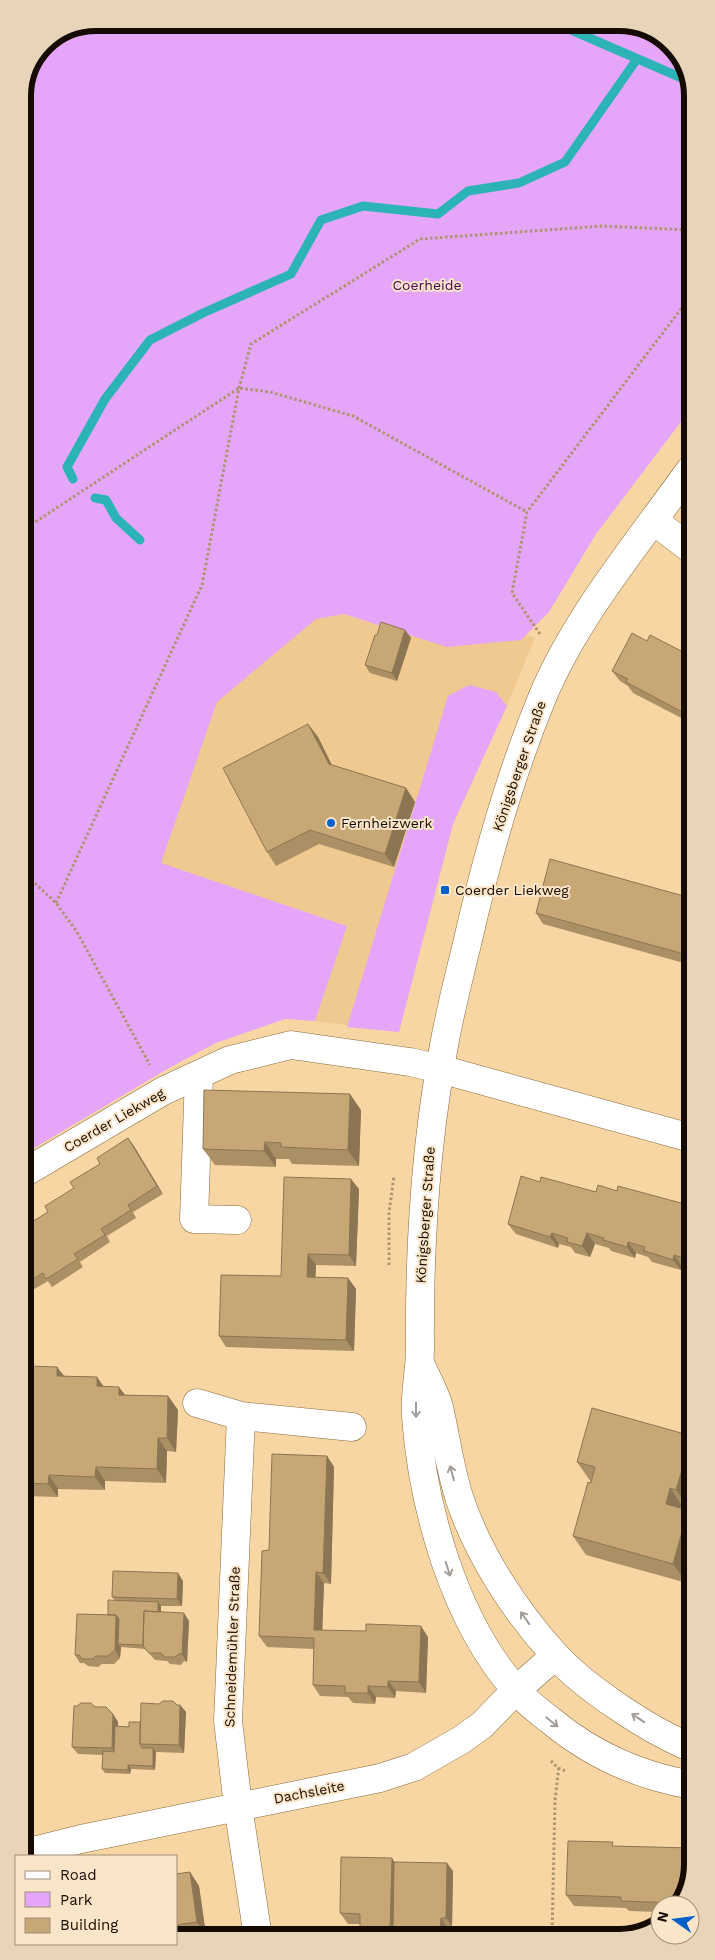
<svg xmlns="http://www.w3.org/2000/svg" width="715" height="1960" font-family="'Work Sans',sans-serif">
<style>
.built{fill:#efc98f}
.green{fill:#e5a6fa}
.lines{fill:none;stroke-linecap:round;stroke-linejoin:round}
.stream{stroke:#2bb3b6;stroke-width:9}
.minor-casing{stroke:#886a3a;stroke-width:29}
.path{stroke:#ae946e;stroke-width:3;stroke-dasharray:2.5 2.5;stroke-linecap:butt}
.minor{stroke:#fff;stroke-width:28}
.wall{fill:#ac9065}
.shaded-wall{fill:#8c7553}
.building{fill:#c8a776;stroke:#8c7553}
.oneway{stroke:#a29d99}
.poi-dot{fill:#0260c9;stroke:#fae5c8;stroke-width:2}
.labels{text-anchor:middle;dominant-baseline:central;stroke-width:4;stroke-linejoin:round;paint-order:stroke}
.park-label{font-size:14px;fill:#440455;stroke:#fae5c8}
.street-label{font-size:14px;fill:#160b00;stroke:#fae5c8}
.poi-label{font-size:14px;fill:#160b00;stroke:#fae5c8;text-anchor:start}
.rim{fill:none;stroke:#160b00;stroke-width:6}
</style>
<rect width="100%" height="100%" fill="#f8d6a4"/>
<!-- built -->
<path class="built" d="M253 538 535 638 507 706 453 824 399 1032 315 1021 341 943 138 875Z"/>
<!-- green -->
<path class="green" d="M97 23H624L664 38 690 77V410L596 534 549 612 521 640 447 647 344 614 316 619 217 702 161 863 347 926 315 1021 285 1019 216 1043 169 1068 24 1154 23 92 44 44Z
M469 685 496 692 507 706 453 824 399 1032 347 1027 448 696Z"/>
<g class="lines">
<!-- stream -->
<path class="stream" d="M555 23 684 79 690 85
M73 479 67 467 105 399 150 340 203 313 291 274 321 220 363 206 438 214 468 191 519 183 565 162 637 59
M95 498 106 500 116 518 140 540"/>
<!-- minor casing -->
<g class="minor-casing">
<path id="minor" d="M690 470C639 542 576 616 542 698 509 778 486 860 467 944 459 976 451 1008 445 1040 426 1139 419 1248 420 1349 420 1371 414 1394 416 1417 423 1508 454 1620 516 1690 526 1701 538 1711 550 1720 591 1754 639 1776 692 1785
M654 521 691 549
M199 1075 194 1219 237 1220
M24 1173 163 1091 230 1060 291 1045 410 1062 440 1069 691 1138
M421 1365C427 1379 435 1393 439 1407 446 1438 450 1470 460 1500 479 1556 515 1611 555 1655 585 1688 650 1731 692 1748
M197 1403 241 1416
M25 1853 81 1839 380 1778 414 1767 461 1740 482 1725 516 1690 555 1656
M258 1937 238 1806 228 1721 241 1416 352 1427"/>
</g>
<!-- path -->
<path class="path" d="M23 530 239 388 270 392 353 416 527 512
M540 634 512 593 527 512 690 297
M24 873 56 903 77 932 150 1065
M56 903 202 585 239 388 251 344 420 239 603 226 690 230
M389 1265V1213L394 1176
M551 1761 558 1768 566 1771
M552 1935 555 1800 559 1766"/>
<!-- minor -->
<use href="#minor" class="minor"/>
</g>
<!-- wall -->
<path class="wall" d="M405 630 411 638 397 681 370 673 365 665 377 635Z
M647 641 691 656V723L633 693 628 686 620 681 612 671Z
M308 724 318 737 332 765 406 788 415 802 394 867 319 844 276 866 267 852Z
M691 898V965L543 924 536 913Z
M361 1110 359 1166 292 1164 289 1159H276V1167L215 1165 203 1149Z
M128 1138 163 1194 133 1212 136 1218 107 1236 110 1242 80 1262 83 1267 52 1287 48 1281 24 1295V1227L48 1212Z
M540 1182 596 1192 692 1206V1269L682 1266 681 1270 652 1262 648 1257 636 1253 635 1258 611 1251 609 1248 595 1244 590 1257 575 1253 571 1247 559 1244 558 1248 516 1234 508 1224Z
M359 1189 356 1266 316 1265 315 1277 348 1278 356 1289 354 1351 226 1347 219 1336 281 1276Z
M57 1367 64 1376 97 1377 103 1386 125 1395 168 1396 178 1410 176 1452 167 1451 166 1483 105 1481V1490L58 1489V1497L26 1496 25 1494 24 1420H27Z
M692 1436V1502L690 1509 684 1508V1509L692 1516V1563L687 1583 586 1555 573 1536 591 1482 577 1462Z
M327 1456 334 1467 331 1584 324 1583 322 1630 428 1637 426 1693 396 1691 395 1698 376 1697 375 1704 353 1703 348 1697 320 1696 313 1685 314 1649 267 1647 259 1636 269 1550Z
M183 1581 182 1606H161V1612L189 1621 187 1662 184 1661 181 1665 170 1664 167 1661 155 1660 145 1649 121 1647 120 1658 114 1664H102L98 1667 88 1666 84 1663H80L75 1655 108 1615 115 1600 112 1597Z
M177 1705H180L186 1712 184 1753 156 1752 155 1770 131 1769 130 1774 105 1773 102 1769 103 1755 78 1754 72 1747 95 1707 113 1714 118 1722V1726L129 1727 140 1722Z
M615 1846 692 1864 678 1905H660V1912L629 1911 626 1908 574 1906 566 1895Z
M394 1862 453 1871 452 1926H446V1931L360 1930V1924H348L340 1913Z
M190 1872 199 1886 206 1935 194 1937H182L179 1933H176V1874Z"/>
<!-- shaded-wall -->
<path class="shaded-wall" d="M405 630 411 638 397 681 392 673Z
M686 709 691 715V722L684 713Z
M308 724 318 737 338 778 329 764Z
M406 788 415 802 394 867 385 854Z
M350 1094 361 1110 359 1166 348 1150Z
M128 1138 134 1146 163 1194 157 1186Z
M265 1142 276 1159V1167L264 1151Z
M351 1179 359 1189 356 1266 349 1255Z
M552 1233 559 1244 558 1248 550 1237Z
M587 1233 595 1244 590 1257 582 1246Z
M628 1242 636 1253 635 1258 627 1247Z
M308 1254 316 1265 315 1288 307 1277Z
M674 1255 682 1266 681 1270 673 1260Z
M348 1278 356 1289 354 1351 346 1340Z
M57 1367 67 1380 57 1376Z
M97 1377 106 1390 97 1386Z
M119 1387 129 1400 119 1395Z
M168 1396 178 1410 176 1452 167 1438Z
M692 1436V1502L690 1509 676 1490Z
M158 1438 167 1451 166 1483 157 1469Z
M327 1456 334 1467 331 1584 323 1573Z
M96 1467 105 1481V1490L95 1477Z
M49 1475 58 1489V1497L48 1484Z
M670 1488 684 1508 680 1523 666 1504Z
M688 1510 692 1516V1563L687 1583 673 1564Z
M316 1572 324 1583 322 1640 314 1630Z
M178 1573 183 1581 182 1606 177 1599Z
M158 1602 161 1606V1620L158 1616Z
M184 1613 189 1621 187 1662 182 1654Z
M116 1615 122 1623 118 1644 121 1647 120 1658 115 1650Z
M421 1626 428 1637 426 1693 419 1682Z
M388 1681 396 1691 395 1698 388 1687Z
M368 1686 376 1697 375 1704 368 1693Z
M180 1705 186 1712 184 1753 179 1745Z
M113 1714 118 1722 117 1756 112 1748Z
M153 1748 156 1752 155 1770 153 1766Z
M128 1765 131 1769 130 1774 128 1770Z
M392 1858 399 1869 398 1933 390 1930Z
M447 1863 453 1871 452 1926 446 1918Z
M190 1872 199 1886 206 1935 197 1922Z
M441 1918 446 1926V1936L440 1934Z"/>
<!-- building -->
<path class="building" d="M381 622 405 630 392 673 365 665 375 635H377Z
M632 633 647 641 650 635 691 656V711L686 709 684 713 626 682 628 679 612 671Z
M308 724 329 764 406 788 385 854 310 830 267 852 223 768Z
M550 859 691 898V956L536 913Z
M204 1090 350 1094 348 1150 281 1147V1143L265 1142 264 1151 203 1149Z
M128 1138 157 1186 128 1205 131 1210 101 1229 105 1235 74 1254 78 1259 46 1279 43 1273 24 1284V1227L48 1212 45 1206 74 1188 70 1182 100 1164 97 1158Z
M521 1176 540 1182 541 1177 596 1192 598 1185 617 1191 618 1186 692 1206V1264H690L691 1260 674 1255 673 1260 658 1255 644 1251 645 1247 628 1242 627 1247 603 1240 604 1238 587 1233 582 1246 567 1242 568 1238 552 1233 550 1237 508 1224Z
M284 1177 351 1179 349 1255 308 1254 307 1277 348 1278 346 1340 219 1336 221 1275 281 1276Z
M28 1366 57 1367V1376L97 1377V1386L119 1387V1395L168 1396 167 1438H158L157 1469 96 1467 95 1477 49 1475 48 1484 25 1483 24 1420H27Z
M592 1408 692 1436 676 1490 670 1488 666 1504 688 1510 673 1564 573 1536 588 1482 591 1483 595 1467 577 1462Z
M272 1454 327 1456 323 1573 316 1572 314 1630 366 1631V1624L421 1626 419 1682 388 1681V1687L368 1686V1693H345V1686L313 1685 314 1638 259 1636 262 1551 269 1550Z
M113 1571 178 1573 177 1599 112 1597Z
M108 1600 158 1602V1612L144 1611 143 1645 118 1644 119 1619 116 1615H108Z
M144 1611 184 1613 182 1654H179L175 1657H165L161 1653H149L143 1646Z
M77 1614 116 1615 115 1650 108 1656H96L93 1659H82L79 1655H75Z
M163 1701H173L177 1705H180L179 1745 140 1744 141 1703 159 1704Z
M81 1703H91L95 1707H106L113 1714 112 1748 72 1747 74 1706H77Z
M129 1722H140V1744L142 1748H153V1766L128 1765V1770L102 1769 103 1751 114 1752 115 1726 129 1727Z
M568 1841 613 1842 612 1846 692 1848V1864L679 1903 621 1901V1897L566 1895Z
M341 1857 392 1858 390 1930 461 1931V1936H356V1930H360V1914L340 1913Z
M394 1862 447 1863 446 1918H441L440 1931 393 1930Z
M190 1872 197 1922 176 1925V1874Z"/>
<!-- one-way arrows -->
<defs><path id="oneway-shaft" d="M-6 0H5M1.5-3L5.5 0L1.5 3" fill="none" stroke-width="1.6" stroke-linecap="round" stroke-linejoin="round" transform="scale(1.25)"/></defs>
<g class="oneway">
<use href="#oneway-shaft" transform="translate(416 1410) rotate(90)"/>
<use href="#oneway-shaft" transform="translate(452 1473) rotate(-105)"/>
<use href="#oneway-shaft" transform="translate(448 1569) rotate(72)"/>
<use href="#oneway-shaft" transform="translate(525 1618) rotate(-125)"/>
<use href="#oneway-shaft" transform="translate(638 1718) rotate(-147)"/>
<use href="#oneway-shaft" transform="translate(552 1722) rotate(39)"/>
</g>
<!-- markers -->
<g class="poi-dot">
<circle cx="331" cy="823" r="5"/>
<rect x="440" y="885" width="10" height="10" rx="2.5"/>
</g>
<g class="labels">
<!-- park labels -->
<g class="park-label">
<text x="427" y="285">Coerheide</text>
</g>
<!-- street labels -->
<g class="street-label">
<text transform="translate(519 766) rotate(-71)">Königsberger Straße</text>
<text transform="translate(114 1120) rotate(-30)">Coerder Liekweg</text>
<text transform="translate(425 1215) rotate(-86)">Königsberger Straße</text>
<text transform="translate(232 1647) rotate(-88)">Schneidemühler Straße</text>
<text transform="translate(309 1792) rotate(-11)">Dachsleite</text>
</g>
<!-- poi labels -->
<g class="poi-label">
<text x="341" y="823">Fernheizwerk</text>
<text x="455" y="890">Coerder Liekweg</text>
</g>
</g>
<!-- crop -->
<path d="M0 0H715V1960H0ZM96 31H619A65 65 0 0 1 684 96V1864A65 65 0 0 1 619 1929H96A65 65 0 0 1 31 1864V96A65 65 0 0 1 96 31Z" fill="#e8d4b8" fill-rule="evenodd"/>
<path class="rim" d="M96 31H619A65 65 0 0 1 684 96V1864A65 65 0 0 1 619 1929H96A65 65 0 0 1 31 1864V96A65 65 0 0 1 96 31Z"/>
<!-- legend -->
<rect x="15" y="1855" width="162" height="90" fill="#fae5c8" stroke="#9f8e78"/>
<rect x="25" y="1871" width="25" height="8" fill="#ffffff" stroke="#9f8e78"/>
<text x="60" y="1880" font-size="15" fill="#160b00">Road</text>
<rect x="25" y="1892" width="25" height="15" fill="#e5a6fa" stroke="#9f8e78"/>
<text x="60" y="1905" font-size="15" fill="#160b00">Park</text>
<rect x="25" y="1918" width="25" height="15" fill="#c8a776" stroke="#9f8e78"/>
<text x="60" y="1930" font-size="15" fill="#160b00">Building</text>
<!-- north arrow -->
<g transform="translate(675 1920) rotate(284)"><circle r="24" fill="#fae5c8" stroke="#9f8e78"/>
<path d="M0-4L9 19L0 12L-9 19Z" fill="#0260c9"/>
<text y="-8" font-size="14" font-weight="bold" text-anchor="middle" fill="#160b00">N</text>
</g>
</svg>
